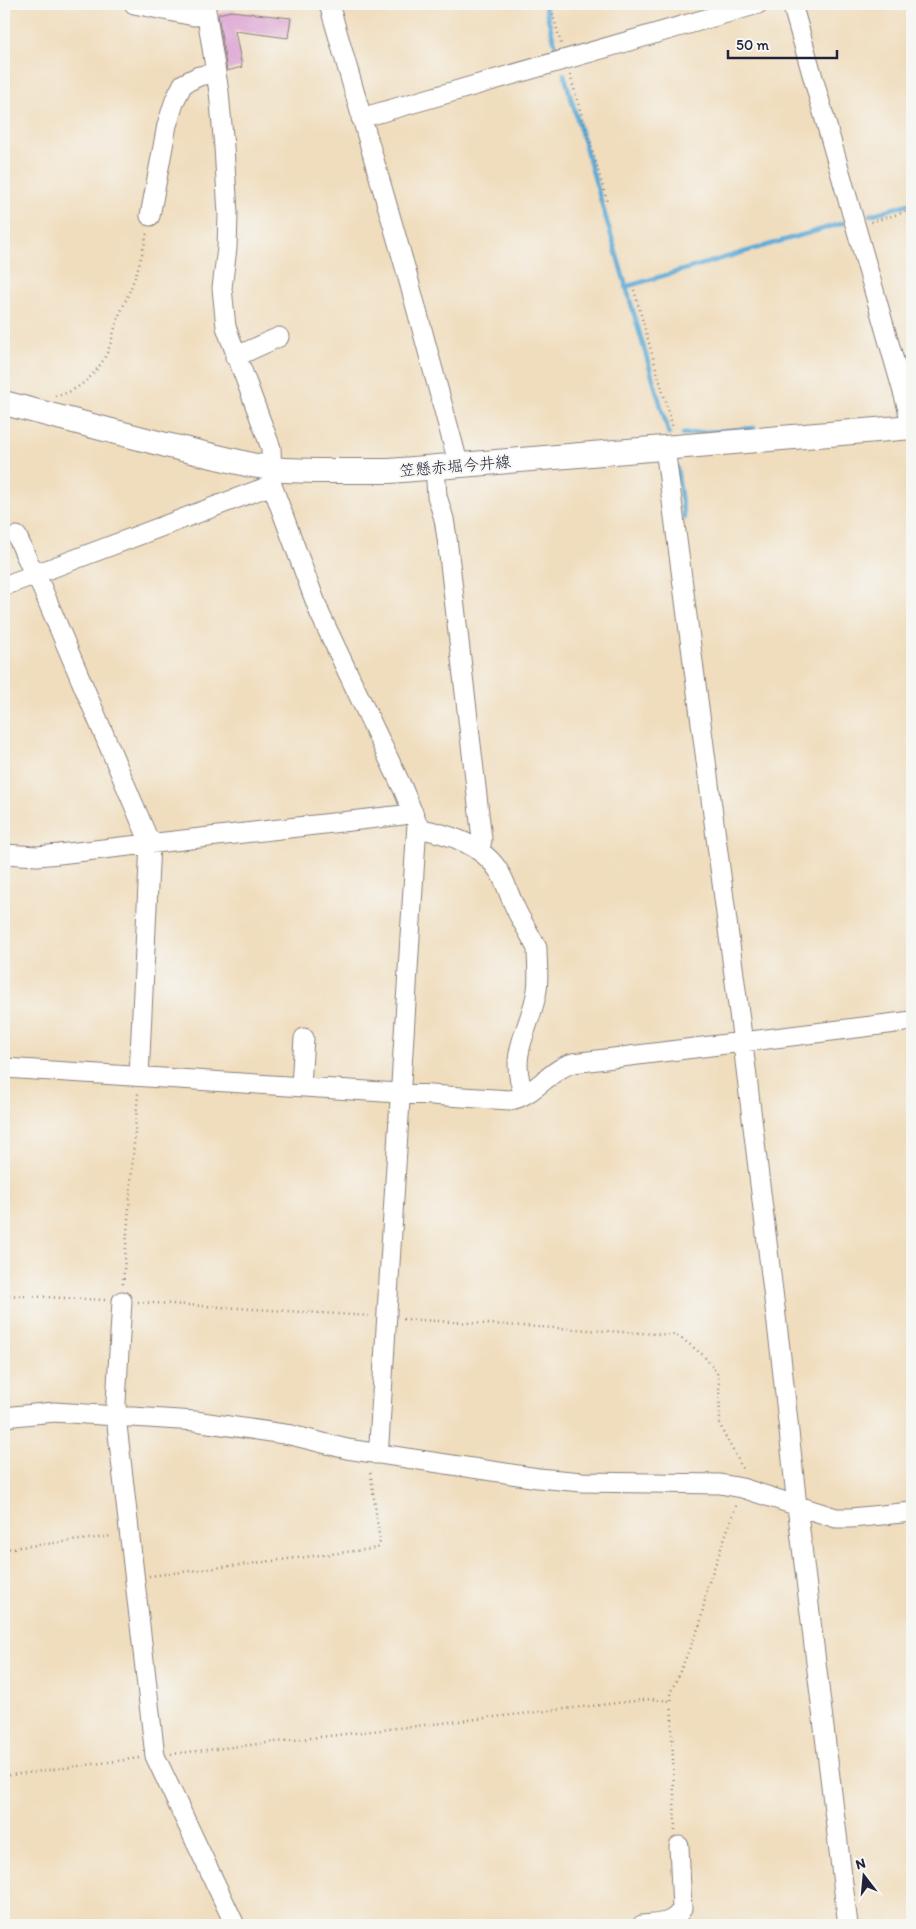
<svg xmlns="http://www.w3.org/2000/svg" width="916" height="1929" font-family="Itim,'Klee One',sans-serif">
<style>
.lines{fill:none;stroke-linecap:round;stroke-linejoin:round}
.stream{stroke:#5cabd6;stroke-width:4.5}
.building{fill:#d998cd}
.minor-casing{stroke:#89807c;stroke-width:21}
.major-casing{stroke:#89807c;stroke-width:26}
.path{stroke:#89807c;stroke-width:2.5;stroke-dasharray:1 4;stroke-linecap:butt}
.minor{stroke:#fff;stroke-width:19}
.major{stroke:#fff;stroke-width:24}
.labels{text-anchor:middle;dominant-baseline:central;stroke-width:4;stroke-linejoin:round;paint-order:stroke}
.street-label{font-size:16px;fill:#22223b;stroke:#f6f6f2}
</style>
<rect width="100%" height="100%" fill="#f6f6f2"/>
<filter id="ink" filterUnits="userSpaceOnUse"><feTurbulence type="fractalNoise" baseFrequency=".02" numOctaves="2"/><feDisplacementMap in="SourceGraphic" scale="10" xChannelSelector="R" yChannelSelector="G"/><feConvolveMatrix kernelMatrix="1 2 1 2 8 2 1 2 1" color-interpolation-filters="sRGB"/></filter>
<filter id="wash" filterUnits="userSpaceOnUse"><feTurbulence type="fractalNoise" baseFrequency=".0096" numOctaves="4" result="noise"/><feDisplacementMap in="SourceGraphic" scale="20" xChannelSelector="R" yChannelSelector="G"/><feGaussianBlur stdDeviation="1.12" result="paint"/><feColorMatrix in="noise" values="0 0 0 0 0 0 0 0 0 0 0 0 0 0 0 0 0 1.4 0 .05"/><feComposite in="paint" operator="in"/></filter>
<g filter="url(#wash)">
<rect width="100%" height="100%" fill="#f0ddbd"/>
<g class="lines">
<!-- stream -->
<path class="stream" d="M544 4 557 51
M564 74 669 434
M870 215 912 203
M625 287 843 223
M683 434 754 428
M677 467 684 518"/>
</g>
<g id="blocks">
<!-- building -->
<path class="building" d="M231 11 291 18 288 38 235 31 242 67 227 71 218 14Z"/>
</g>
</g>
<g filter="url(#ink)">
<use href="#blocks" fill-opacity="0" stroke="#89807c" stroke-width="1"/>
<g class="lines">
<!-- minor casing -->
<g class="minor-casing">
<path id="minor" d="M134 4 194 16 207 15
M205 4 219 92 224 147 228 214 227 248 222 288 226 327 271 448 272 485 320 614 403 789 417 823 379 1443 376 1454
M329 4 407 274 459 466
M792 4 907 406 912 431
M361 118 758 4
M150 216 167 125 175 100 183 84 199 76 216 73
M235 357 279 337
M665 448 741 1028 781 1357 797 1506 848 1925
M435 467 437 496 444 519 447 538 482 839 480 851
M17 536 29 563 36 574 150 843 139 1076
M4 586 272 485
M417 828C448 834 483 844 500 873 506 883 509 895 514 905 519 918 528 930 534 943L537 948C537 961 539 977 537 990 531 1029 507 1052 524 1094
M4 854 37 856 59 854 403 815 413 812
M4 1068 510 1100C533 1097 550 1069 573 1063L912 1021
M301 1086 304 1038
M122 1301 116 1402 117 1425 155 1756 235 1925
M4 1417 54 1412 195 1421 291 1435 347 1449 538 1478 582 1482 720 1484 742 1488 836 1518H851L912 1512
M642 1925C659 1923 672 1925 682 1909L679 1846"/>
</g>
<!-- major casing -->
<g class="major-casing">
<path id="major" d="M4 403 166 445 251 465 284 470 317 471H390L912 427"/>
</g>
<!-- path -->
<path class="path" d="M550 4 561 44
M570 75 607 201
M871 222 912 210
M634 290 673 428
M55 396C78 392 97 374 107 353 113 339 115 323 122 309 134 282 141 262 147 232
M123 1284 138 1093
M4 1295 105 1300
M138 1302 370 1316
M403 1319 674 1335 680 1337 703 1355 717 1372 719 1382 720 1424 723 1432 744 1471
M4 1549 113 1536
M149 1576 371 1549 378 1547 380 1542 370 1469
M171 1754 652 1699 670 1701
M4 1776 139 1758
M675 1830 671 1691 679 1674 700 1624 708 1585 737 1503"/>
<!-- minor -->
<use href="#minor" class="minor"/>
<!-- major -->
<use href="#major" class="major"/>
</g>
</g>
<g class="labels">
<!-- street labels -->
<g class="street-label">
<text transform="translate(455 466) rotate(-5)">笠懸赤堀今井線</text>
</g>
</g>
<!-- margin -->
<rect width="916" height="1929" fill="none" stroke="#f6f6f2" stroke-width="20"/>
<!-- north arrow -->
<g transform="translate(864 1876) rotate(344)" stroke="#f6f6f2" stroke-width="4" paint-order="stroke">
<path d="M0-4L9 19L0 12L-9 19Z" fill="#22223b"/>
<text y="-8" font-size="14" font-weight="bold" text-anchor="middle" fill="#22223b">N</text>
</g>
<!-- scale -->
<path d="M728 50v8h109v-8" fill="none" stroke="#22223b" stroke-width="2.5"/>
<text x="736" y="50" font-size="15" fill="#22223b" stroke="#f6f6f2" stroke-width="4" paint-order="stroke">50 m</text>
</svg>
